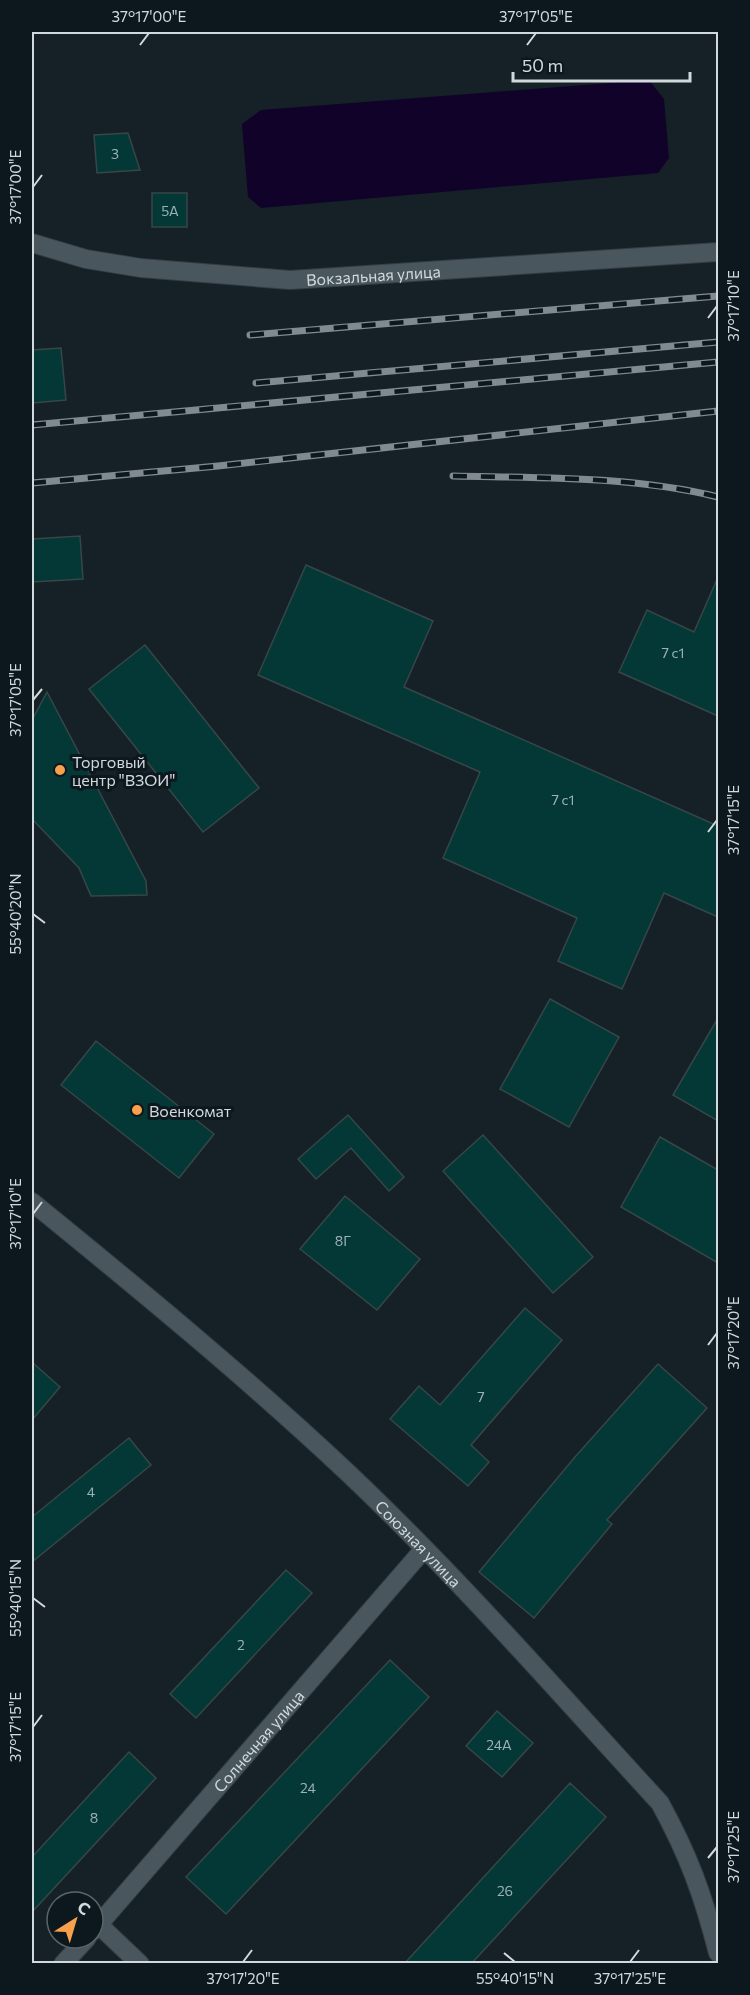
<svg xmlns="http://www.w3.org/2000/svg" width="750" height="1995" font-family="Commissioner,sans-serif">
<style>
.water{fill:#100228}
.building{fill:#033837;stroke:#374646;stroke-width:1.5}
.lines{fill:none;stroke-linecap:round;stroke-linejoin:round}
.minor-casing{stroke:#343c41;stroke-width:20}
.minor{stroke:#49565d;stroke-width:18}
.rail-casing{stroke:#808a8f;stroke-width:7}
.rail{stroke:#0c181d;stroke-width:4.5;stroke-dasharray:14;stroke-linecap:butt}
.ticks{fill:none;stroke:#d1d9dd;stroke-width:2}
.poi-dot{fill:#f9a04d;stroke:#0c181d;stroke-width:2}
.labels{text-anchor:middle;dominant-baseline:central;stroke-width:6;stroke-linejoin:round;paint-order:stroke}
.number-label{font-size:14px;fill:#9eb1b4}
.street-label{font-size:16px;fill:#d1d9dd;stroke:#0c181d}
.poi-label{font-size:16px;fill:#d1d9dd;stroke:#0c181d;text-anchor:start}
.neatline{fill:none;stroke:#d1d9dd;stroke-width:2}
.ticks-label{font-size:15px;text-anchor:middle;fill:#d1d9dd}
</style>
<rect width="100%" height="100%" fill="#152127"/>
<!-- water -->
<path class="water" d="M649 80 664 99 669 158 658 173 261 208 248 197 242 124 261 110Z"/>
<!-- building -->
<path class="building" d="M128 133 140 170 97 173 94 135Z
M152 193H187V227H152Z
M61 348 66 400 32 403V350Z
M80 536 83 579 32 582V539Z
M306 565 433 621 404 687 718 826V917L664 893 622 989 558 961 577 918 443 858 480 772 258 675Z
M718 577V716L619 672 647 610 694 632Z
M145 645 259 788 203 832 89 689Z
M47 692 146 881 147 895 91 896 79 868 32 819V720Z
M550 999 619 1037 569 1127 500 1089Z
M718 1018V1121L673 1095Z
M96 1041 214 1134 179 1178 61 1085Z
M348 1115 404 1177 389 1191 351 1148 316 1179 298 1159Z
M483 1135 593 1257 553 1293 443 1171Z
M660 1137 718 1170V1263L621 1207Z
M345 1196 420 1259 377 1310 300 1249Z
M525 1308 562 1340 471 1445 489 1462 468 1486 390 1419 419 1386 440 1405Z
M32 1362 60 1387 32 1420Z
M658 1364 707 1408 607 1520 612 1524 534 1618 479 1572 575 1457Z
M129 1438 151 1465 32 1562V1517Z
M286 1570 312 1593 196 1718 170 1694Z
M390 1660 429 1697 226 1914 186 1877Z
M497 1711 533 1743 502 1777 466 1746Z
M129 1752 156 1778 32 1912V1857Z
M570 1783 606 1817 471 1964H404Z"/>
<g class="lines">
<!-- minor casing -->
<g class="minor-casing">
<g id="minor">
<path id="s1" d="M32 243 86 259 141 268 290 280 718 252"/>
<path id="s2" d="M32 1202C139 1289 247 1378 348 1473 458 1577 558 1692 660 1803 689 1856 703 1895 718 1953"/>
<path d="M99 1925 140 1964"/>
<path id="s3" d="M93 1931 424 1549"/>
<path d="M63 1964 87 1938"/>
</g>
</g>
<!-- minor -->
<use href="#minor" class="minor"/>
<!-- rail casing -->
<g class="rail-casing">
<path id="rail" d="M250 335 718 296
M256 383 718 342
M32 425 718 362
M453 476C541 478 632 476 718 497
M32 483 218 466 718 411"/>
</g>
<!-- rail -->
<use href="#rail" class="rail"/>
</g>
<!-- ticks -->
<path class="ticks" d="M140 45 149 33M527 45 536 33M33 187 42 175M708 318 717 306M33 700 42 689M708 832 717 820M33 914 45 923M33 1214 42 1202M708 1345 717 1333M33 1598 45 1607M33 1727 42 1715M708 1858 717 1847M504 1953 515 1962M243 1962 252 1950M630 1962 639 1950"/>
<!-- markers -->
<g class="poi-dot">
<circle cx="60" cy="770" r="6"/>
<circle cx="137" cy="1110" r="6"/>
</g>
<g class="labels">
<!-- number labels -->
<g class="number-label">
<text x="115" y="153">3</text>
<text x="170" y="210">5А</text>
<text x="673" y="652">7 с1</text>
<text x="563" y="799">7 с1</text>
<text x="343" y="1240">8Г</text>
<text x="481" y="1396">7</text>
<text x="91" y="1491">4</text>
<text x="241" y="1644">2</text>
<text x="499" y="1744">24А</text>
<text x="308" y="1787">24</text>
<text x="94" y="1817">8</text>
<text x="505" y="1890">26</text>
</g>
<!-- street labels -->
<g class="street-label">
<text stroke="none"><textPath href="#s1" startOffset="345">Вокзальная улица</textPath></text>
<text stroke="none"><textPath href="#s2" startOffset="516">Союзная улица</textPath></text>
<text stroke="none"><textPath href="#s3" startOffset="252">Солнечная улица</textPath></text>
</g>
<!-- poi labels -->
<g class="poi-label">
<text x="72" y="761">Торговый<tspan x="72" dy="18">центр "ВЗОИ"</tspan></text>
<text x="149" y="1110">Военкомат</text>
</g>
</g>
<!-- border -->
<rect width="750" height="1995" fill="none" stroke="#0c181d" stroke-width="66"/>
<!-- north arrow -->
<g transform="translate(75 1920) rotate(37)"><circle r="28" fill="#0c181d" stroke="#5b656a" stroke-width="1.5"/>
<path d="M0-4.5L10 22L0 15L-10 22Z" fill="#f9a04d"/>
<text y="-9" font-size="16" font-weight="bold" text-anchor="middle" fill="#d1d9dd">С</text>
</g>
<!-- scale -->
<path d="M513 72v9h177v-9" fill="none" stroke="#d1d9dd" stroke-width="3"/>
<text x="522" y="72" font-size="18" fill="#d1d9dd" stroke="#0c181d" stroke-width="4.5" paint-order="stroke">50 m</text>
<rect x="33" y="33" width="684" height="1929" class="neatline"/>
<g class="ticks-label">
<text x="149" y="22">37°17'00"E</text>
<text x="536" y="22">37°17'05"E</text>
<text transform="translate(16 187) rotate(-90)" y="5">37°17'00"E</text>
<text transform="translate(734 306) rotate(-90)" y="5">37°17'10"E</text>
<text transform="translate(16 700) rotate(-90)" y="5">37°17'05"E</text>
<text transform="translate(734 820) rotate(-90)" y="5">37°17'15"E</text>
<text transform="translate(16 914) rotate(-90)" y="5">55°40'20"N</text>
<text transform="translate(16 1214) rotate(-90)" y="5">37°17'10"E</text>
<text transform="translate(734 1333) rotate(-90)" y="5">37°17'20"E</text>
<text transform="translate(16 1598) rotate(-90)" y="5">55°40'15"N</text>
<text transform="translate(16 1727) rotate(-90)" y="5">37°17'15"E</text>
<text transform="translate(734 1847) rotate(-90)" y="5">37°17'25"E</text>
<text x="243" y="1984">37°17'20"E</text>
<text x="515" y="1984">55°40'15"N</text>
<text x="630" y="1984">37°17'25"E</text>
</g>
</svg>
